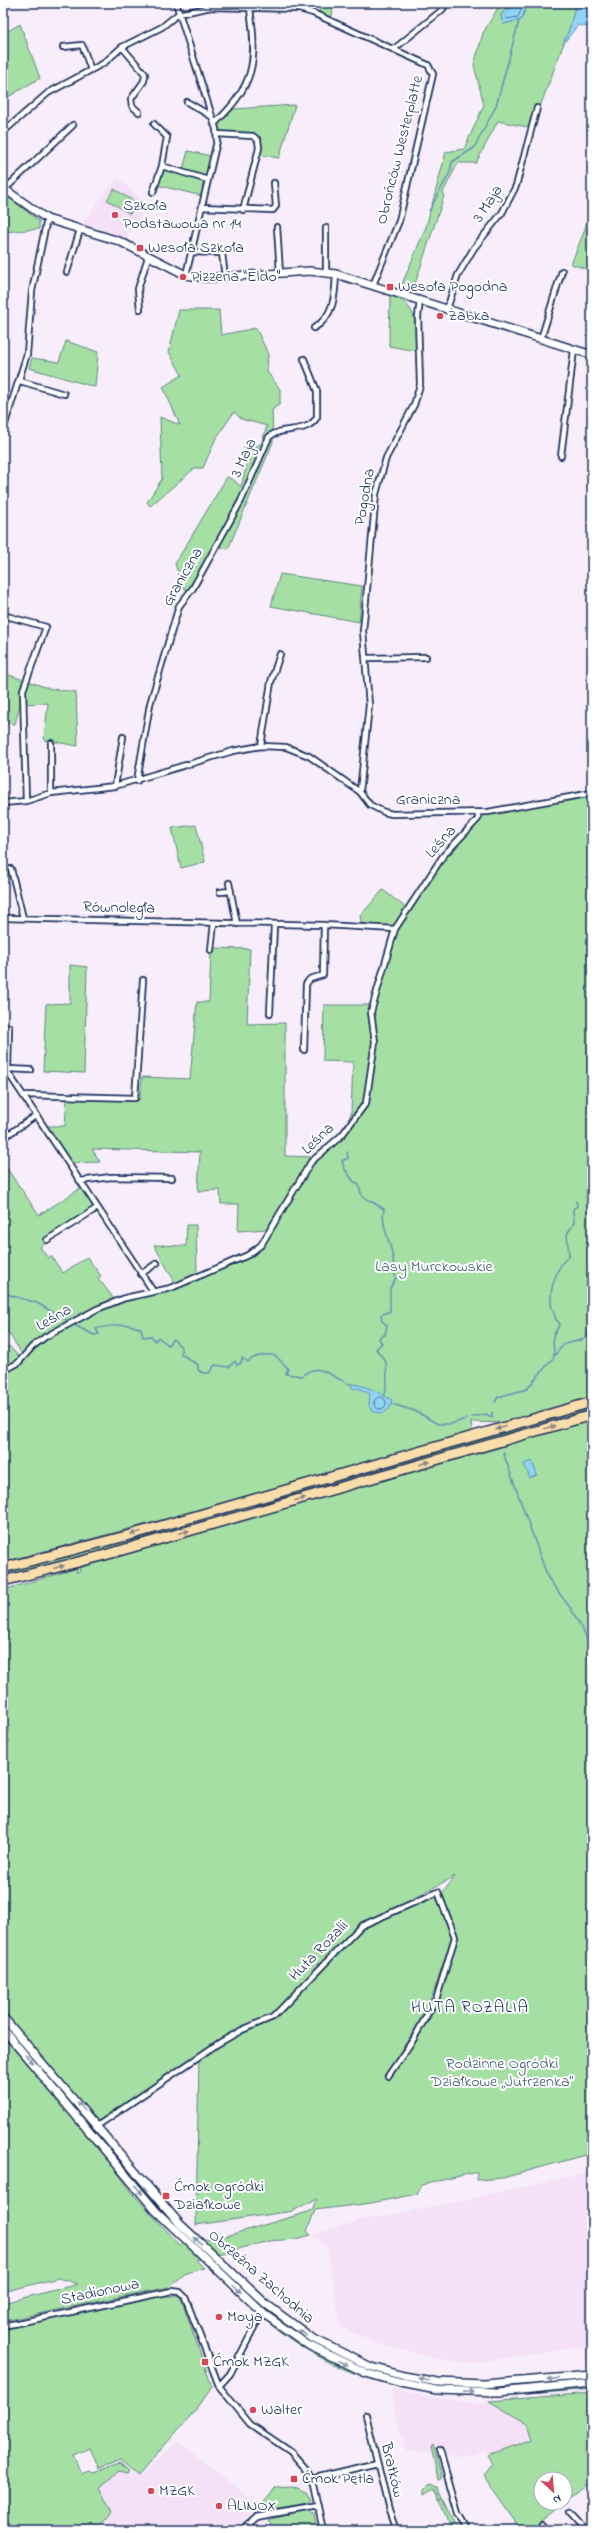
<svg xmlns="http://www.w3.org/2000/svg" width="595" height="2533" font-family="'Indie Flower',sans-serif">
<style>
.built{fill:#f4e1f7}
.green{fill:#a5dfa4;stroke:#608781;fill-rule:evenodd}
.water{fill:#92d4f4;stroke:#6292b8}
.lines{fill:none;stroke-linecap:round;stroke-linejoin:round}
.shore{stroke:#4b719a;stroke-width:1}
.stream{stroke:#6292b8;stroke-width:1.5}
.street-casing{stroke:#1b2f5e;stroke-width:8}
.secondary-casing{stroke:#1b2f5e;stroke-width:10}
.highway-casing{stroke:#1b2f5e;stroke-width:12}
.street{stroke:#fff;stroke-width:4.5}
.secondary{stroke:#fff;stroke-width:7}
.highway{stroke:#f9deab;stroke-width:9}
.oneway{fill:#8a8684}
.oneway2{fill:#8d97ae}
.poi-dot{fill:#d1495b;stroke:#fff;stroke-width:1.5}
.labels{text-anchor:middle;dominant-baseline:central;stroke-width:4;stroke-linejoin:round;paint-order:stroke}
.street-label{font-size:16px;fill:#1b2f5e;stroke:#fff}
.poi-label{font-size:16px;fill:#1b2f5e;stroke:#fff;text-anchor:start}
.park-label{font-size:16px;fill:#3e5b70;stroke:#fff}
.neighbourhood-label{font-size:17px;letter-spacing:1px;fill:#1b2f5e;stroke:#fff}
</style>
<rect width="100%" height="100%" fill="#f8edfa"/>
<filter id="ink" filterUnits="userSpaceOnUse"><feTurbulence type="fractalNoise" baseFrequency=".025" numOctaves="2"/><feDisplacementMap in="SourceGraphic" scale="8" xChannelSelector="R" yChannelSelector="G"/><feConvolveMatrix kernelMatrix="1 2 1 2 8 2 1 2 1" color-interpolation-filters="sRGB"/></filter>
<g filter="url(#ink)">
<!-- built -->
<path class="built" d="M117 177 148 206 125 239 111 232 81 225Z
M592 2172V2366L588 2367 584 2346 471 2363 440 2359 375 2343 340 2326 327 2246 311 2235 362 2220 423 2209Z
M391 2389 423 2396 479 2404 489 2401 528 2424 533 2439 487 2455 486 2450H482L458 2457 406 2451 396 2419Z
M178 2441 255 2502 249 2515 237 2530H97L112 2513 99 2487 120 2472 141 2475Z"/>
<!-- green -->
<path class="green" d="M322 3H334L331 22 319 11Z
M501 3H510L501 15 503 24 521 20 528 3H576L570 27 532 128 498 121 476 163H458L443 192 444 196 412 293 400 289 426 227 446 152 464 149 484 105 474 65 483 33Z
M20 24 40 78 3 100V34Z
M295 105 279 158 260 155 261 141 255 133 219 132 217 125 234 109Z
M188 151 211 156 202 196 157 185 160 165 183 169Z
M114 189 137 203 130 214 107 200Z
M3 193 39 221V229L3 232Z
M592 203V271L571 264 584 232Z
M390 294C418 305 416 324 416 351L389 346Z
M179 310H219L221 335 256 328 268 354 267 372 280 389V404L272 410 273 442 228 549 218 547 193 594 183 587 175 564 227 477 235 481 241 487 251 448 261 444 267 426 241 419 234 412 215 440 203 468H195L150 506 147 502 162 479 160 417 180 425 163 387 182 375 169 352Z
M66 341 98 352 95 387 29 368 32 358 59 362Z
M280 574 362 586 359 622 271 606Z
M3 673 51 689 76 692 78 746 44 740 48 703 20 704 15 724 3 723Z
M592 795V1399L509 1423 471 1422 472 1430 469 1432 151 1523 3 1562V1373L19 1364 45 1338 95 1311 124 1300 171 1289 256 1252 313 1162 344 1135 369 1103 376 1048 373 1013 394 939 398 930 450 852 477 824 483 814Z
M196 825 205 862 181 868 172 828Z
M383 890 406 908 393 927 362 925 360 916Z
M213 948 250 949 247 1024 285 1023V1156L312 1157 267 1229 238 1231 239 1204H221L220 1190 198 1191 200 1152 92 1149 100 1162 70 1163 47 1126H65L67 1098 140 1099 142 1077 190 1079 197 1002H209L211 953Z
M70 965 87 967 84 1073 43 1071 46 1004 70 1003Z
M324 1005H371L373 1042 366 1099 342 1132 351 1114 353 1062 323 1061Z
M3 1163 39 1215 81 1188 96 1211 40 1247 48 1258 51 1256 63 1273 87 1257 101 1276 98 1278 114 1299 30 1344 22 1354 3 1324Z
M187 1225H196L197 1277 176 1284 154 1245 186 1246Z
M9 1346 20 1358 3 1369V1349Z
M592 1405V1412L132 1544 3 1578V1571Z
M592 1420V2153L503 2178 477 2180V2172L421 2185 417 2194 371 2203 315 2210 307 2231 311 2235 296 2239 269 2241 196 2260 204 2268 186 2273 169 2287 3 2321V2303L78 2284 58 2278 3 2292V2037L93 2139 133 2194 180 2245 230 2235 308 2212 312 2210 317 2198 293 2211 196 2225 199 2056 98 2122 3 2013V1590L78 1568 76 1572 80 1571 79 1568ZM455 1876 442 1894 456 1933 439 1997 430 2019 385 2075 419 2023 434 1991 452 1936 442 1906 435 1897 409 1906 414 1898Z
M168 2294 169 2296H179L182 2301 212 2387 198 2407 138 2476 120 2461 99 2468 90 2448 73 2455 82 2473 90 2470 93 2472 120 2464 129 2472 127 2474 120 2472 99 2487 112 2513 97 2530H11L3 2524V2329Z
M264 2319 308 2348 351 2370 371 2378 437 2393 487 2395 592 2389C467 2400 367 2405 264 2319Z
M592 2393V2483L590 2481 530 2530H521L483 2476 492 2465 487 2455 533 2439 528 2424 489 2401ZM541 2479H565V2503H541Z
M433 2445 441 2475V2479L438 2480 431 2447Z
M430 2483 437 2486 442 2497 439 2500 438 2494 434 2488 425 2494V2488Z
M293 2486 308 2493 311 2501 307 2504 263 2512 254 2508 257 2503 260 2506 276 2487Z
M443 2498 456 2526 459 2530 449 2528C450 2523 443 2505 440 2500Z
M308 2510 309 2513 314 2514 317 2530H275L268 2520Z"/>
<!-- water -->
<path class="water" d="M510 3H528L521 20 503 24 501 15Z
M576 3H592V28L578 25 563 44 570 27Z
M351 1384C367 1385 379 1393 392 1400L390 1408 384 1413 373 1412 369 1406 370 1394 358 1388 353 1389Z
M532 1461 537 1475 530 1478 524 1464Z"/>
<g class="lines">
<!-- shore -->
<path class="shore" d="M513 3 505 16 507 19 518 17 524 3
M374 1403a6 6 0 1 1 12 0a6 6 0 1 1-12 0Z"/>
<!-- stream -->
<path class="stream" d="M429 211 450 172 452 162 474 148 496 106 519 21
M347 1152 348 1158 342 1161 344 1168 354 1182 358 1183 362 1196 384 1209C381 1225 389 1238 392 1253 395 1262 392 1270 396 1278L390 1288V1311L381 1315 382 1321 387 1325 385 1335 381 1336 379 1339 382 1343 376 1349 386 1362 387 1379 385 1395
M3 1293 37 1303 68 1321
M72 1324 94 1335 99 1334 96 1329C100 1327 125 1324 129 1325 134 1326 136 1328 141 1328L143 1337 151 1336 155 1341 158 1337 168 1345 173 1339 181 1347V1354L198 1365V1370L203 1373H209L215 1365 229 1367 235 1361 237 1365 241 1363 242 1358 248 1362C251 1358 255 1357 260 1356 278 1352 275 1357 288 1368L286 1374 302 1376C320 1359 333 1380 351 1384
M554 1356 564 1344 582 1340 588 1336 590 1319H592
M495 1402 498 1397 527 1389 554 1357 553 1336 560 1324 555 1318C555 1312 551 1309 551 1303 550 1288 557 1265 569 1256L567 1234 574 1223 573 1209 577 1206 576 1201
M392 1404 415 1411 438 1424H451L466 1419
M492 1412V1416
M473 1417 486 1414 493 1418
M503 1452 548 1578 571 1609 586 1636 592 1669"/>
<!-- street casing -->
<g class="street-casing">
<path id="street" d="M176 3 216 129 217 141 186 275
M63 47 82 45 91 70
M122 47 145 74 144 81 131 99 132 106 139 112
M394 49 442 10 447 3
M187 102 211 116
M214 124C254 87 258 62 250 9
M3 132 48 93 104 63 122 47 162 27 178 14 211 7 299 9 313 13 428 65 433 74 399 221 373 285
M217 134 253 136 258 140 259 148 243 210
M162 166 208 180
M5 189 73 125
M153 192 162 166 167 137 154 124
M202 207 273 210 276 206 274 183
M277 227 280 273
M191 252 222 253 225 277
M67 272 80 230
M326 272V228
M140 309 138 289 148 257
M447 309 458 275 474 248 502 213 516 186 537 108
M314 328C334 316 335 296 336 274
M541 339 562 271
M20 381 64 394
M3 430 27 354 32 291 47 219
M561 456 574 350
M3 615 46 627 23 690 26 801
M366 658 426 657
M261 746 271 682 280 654
M137 781 150 704 179 606 193 588 241 501 269 437C283 425 307 435 317 417V391L304 359
M115 786 123 737
M360 792 369 705 363 631 376 494 386 458 414 405 420 385 418 317 420 300
M51 793V743
M3 803 26 801 51 793 115 786 233 751 261 746 286 747 309 756 360 792 370 805 384 812 392 814 488 812 592 793
M11 869 23 918
M229 883 237 924
M220 892 231 891
M3 918 324 925 395 929
M211 950 214 923
M270 1013 274 925
M304 1050 306 984 310 979 323 975 324 925
M3 1065 153 1291
M8 1069 31 1070
M6 1070 8 1069 9 1027
M24 1095 135 1098 143 980
M3 1138 37 1115
M80 1181 111 1177 172 1178
M47 1240 97 1208
M141 1274 157 1263
M3 1371 18 1363 32 1347 45 1337 97 1309 125 1298 171 1288 248 1255 261 1245 311 1162 342 1135 366 1103 375 1042 371 1012 395 929 443 856 478 819V813
M97 2126 219 2043 242 2030 273 2017 361 1926 438 1892 455 1937 437 1997 413 2040 388 2076
M3 2326 172 2291 180 2292 185 2297 219 2386 250 2424 291 2452 307 2470 313 2484 323 2530
M219 2386 230 2374 260 2317 264 2314
M366 2415 389 2511 396 2530
M440 2451 458 2514 467 2530
M311 2479 377 2463
M570 2512 586 2530
M542 2524 548 2530
M241 2530 256 2517 318 2506"/>
</g>
<!-- secondary casing -->
<g class="secondary-casing">
<path id="secondary" d="M3 188 47 219 119 241 186 275 207 278 310 271 336 274 592 355
M3 2017 180 2224 266 2304 312 2338 369 2366 404 2376 438 2382 484 2384 592 2375
M3 2029 156 2211 264 2314 308 2345 366 2373 401 2383 437 2390 499 2392 592 2383"/>
</g>
<!-- highway casing -->
<g class="highway-casing">
<path id="highway" d="M3 1568 130 1535 592 1402
M3 1581 98 1557 592 1415"/>
</g>
<!-- street -->
<use href="#street" class="street"/>
<!-- secondary -->
<use href="#secondary" class="secondary"/>
<!-- highway -->
<use href="#highway" class="highway"/>
</g>
<!-- one-way arrows -->
<defs><path id="oneway-solid" d="M-6-.8H1V-3.2L6.5 0L1 3.2V.8H-6Z"/></defs>
<g class="oneway">
<use href="#oneway-solid" transform="translate(550 1427) rotate(-16)"/>
<use href="#oneway-solid" transform="translate(501 1428) rotate(163)"/>
<use href="#oneway-solid" transform="translate(425 1463) rotate(-16)"/>
<use href="#oneway-solid" transform="translate(300 1499) rotate(-16)"/>
<use href="#oneway-solid" transform="translate(184 1532) rotate(-16)"/>
<use href="#oneway-solid" transform="translate(136 1533) rotate(164)"/>
<use href="#oneway-solid" transform="translate(59 1567) rotate(-15)"/>
</g>
<g class="oneway2">
<use href="#oneway-solid" transform="translate(29 2059) rotate(49)"/>
<use href="#oneway-solid" transform="translate(81 2106) rotate(-131)"/>
<use href="#oneway-solid" transform="translate(139 2190) rotate(51)"/>
<use href="#oneway-solid" transform="translate(198 2241) rotate(-136)"/>
<use href="#oneway-solid" transform="translate(237 2289) rotate(42)"/>
<use href="#oneway-solid" transform="translate(303 2333) rotate(-147)"/>
<use href="#oneway-solid" transform="translate(343 2363) rotate(24)"/>
<use href="#oneway-solid" transform="translate(424 2379) rotate(-170)"/>
<use href="#oneway-solid" transform="translate(553 2379) rotate(175)"/>
<use href="#oneway-solid" transform="translate(469 2392) rotate(1)"/>
</g>
</g>
<!-- markers -->
<g class="poi-dot">
<circle cx="115" cy="215" r="4"/>
<rect x="136" y="244" width="8" height="8" rx="2"/>
<circle cx="183" cy="277" r="4"/>
<rect x="386" y="283" width="8" height="8" rx="2"/>
<circle cx="440" cy="316" r="4"/>
<rect x="162" y="2192" width="8" height="8" rx="2"/>
<circle cx="219" cy="2317" r="4"/>
<rect x="201" y="2358" width="8" height="8" rx="2"/>
<circle cx="253" cy="2410" r="4"/>
<rect x="290" y="2475" width="8" height="8" rx="2"/>
<circle cx="151" cy="2491" r="4"/>
<circle cx="219" cy="2506" r="4"/>
</g>
<g class="labels">
<!-- street labels -->
<g class="street-label">
<text transform="translate(400 150) rotate(-76)">Obrońców Westerplatte</text>
<text transform="translate(488 204) rotate(-57)">3 Maja</text>
<text transform="translate(244 458) rotate(-66)">3 Maja</text>
<text transform="translate(365 497) rotate(-80)">Pogodna</text>
<text transform="translate(183 577) rotate(-60)">Graniczna</text>
<text x="428" y="800">Graniczna</text>
<text transform="translate(441 842) rotate(-49)">Leśna</text>
<text transform="translate(119 908) rotate(1)">Równoległa</text>
<text transform="translate(318 1139) rotate(-44)">Leśna</text>
<text transform="translate(54 1318) rotate(-30)">Leśna</text>
<text transform="translate(319 1951) rotate(-46)">Huta Rozalii</text>
<text transform="translate(261 2277) rotate(41)">Obrzeżna Zachodnia</text>
<text transform="translate(100 2292) rotate(-12)">Stadionowa</text>
<text transform="translate(392 2470) rotate(76)">Bratków</text>
</g>
<!-- poi labels -->
<g class="poi-label">
<text x="123" y="206">Szkoła<tspan x="123" dy="18">Podstawowa nr 14</tspan></text>
<text x="148" y="248">Wesoła Szkoła</text>
<text x="191" y="277">Pizzeria "Eldo"</text>
<text x="398" y="287">Wesoła Pogodna</text>
<text x="448" y="316">Żabka</text>
<text x="174" y="2187">Ćmok Ogródki<tspan x="174" dy="18">Działkowe</tspan></text>
<text x="227" y="2317">Moya</text>
<text x="213" y="2362">Ćmok MZGK</text>
<text x="261" y="2410">Walter</text>
<text x="302" y="2479">Ćmok Pętla</text>
<text x="159" y="2491">MZGK</text>
<text x="227" y="2506">ALINOX</text>
</g>
<!-- park labels -->
<g class="park-label">
<text x="434" y="1267">Lasy Murckowskie</text>
<text x="502" y="2064">Rodzinne Ogródki<tspan x="502" dy="18">Działkowe „Jutrzenka”</tspan></text>
</g>
<!-- neighbourhood labels -->
<g class="neighbourhood-label">
<text x="470" y="2007">HUTA ROZALIA</text>
</g>
</g>
<!-- margin -->
<rect width="595" height="2533" fill="none" stroke="#fff" stroke-width="16"/>
<rect x="8" y="8" width="579" height="2517" fill="none" stroke="#1b2f5e" stroke-width="1.5" filter="url(#ink)"/>
<!-- north arrow -->
<g transform="translate(553 2491) rotate(154)"><circle r="19" fill="#ffffff" stroke="#a4acbf"/>
<path d="M0-3L7 15L0 10L-7 15Z" fill="#d1495b"/>
<text y="-6" font-size="11" font-weight="bold" text-anchor="middle" fill="#1b2f5e">N</text>
</g>
</svg>
